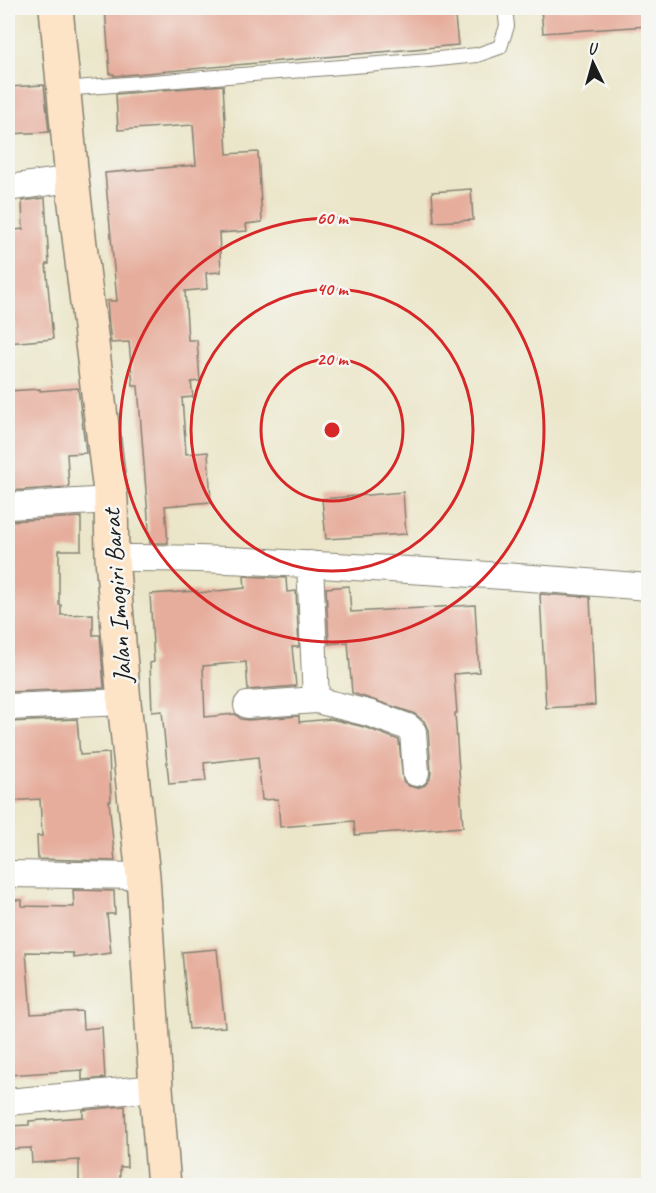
<svg xmlns="http://www.w3.org/2000/svg" width="656" height="1193" font-family="Caveat,sans-serif">
<style>
.building{fill:#e6ad9c}
.lines{fill:none;stroke-linecap:round;stroke-linejoin:round}
.service-casing{stroke:#848172;stroke-width:16}
.minor-casing{stroke:#848172;stroke-width:28}
.secondary-casing{stroke:#848172;stroke-width:36}
.service{stroke:#fff;stroke-width:14}
.minor{stroke:#fff;stroke-width:26}
.secondary{stroke:#fee4c6;stroke-width:33}
.ring{fill:none;stroke:#d62828;stroke-width:3}
.labels{text-anchor:middle;dominant-baseline:central;stroke-width:5;stroke-linejoin:round;paint-order:stroke}
.street-label{font-size:26px;fill:#1c1c1c;stroke:#f6f6f2}
.centre{fill:#d62828;stroke:#f6f6f2;stroke-width:3}
.ring-label{font-size:18px;text-anchor:middle;font-weight:bold;fill:#d62828;stroke:#f6f6f2;stroke-width:5;stroke-linejoin:round;paint-order:stroke}
</style>
<rect width="100%" height="100%" fill="#f6f6f2"/>
<filter id="ink" filterUnits="userSpaceOnUse"><feTurbulence type="fractalNoise" baseFrequency=".0167" numOctaves="2"/><feDisplacementMap in="SourceGraphic" scale="12" xChannelSelector="R" yChannelSelector="G"/><feConvolveMatrix kernelMatrix="1 2 1 2 8 2 1 2 1" color-interpolation-filters="sRGB"/></filter>
<filter id="wash" filterUnits="userSpaceOnUse"><feTurbulence type="fractalNoise" baseFrequency=".008" numOctaves="4" result="noise"/><feDisplacementMap in="SourceGraphic" scale="24" xChannelSelector="R" yChannelSelector="G"/><feGaussianBlur stdDeviation="1.35" result="paint"/><feColorMatrix in="noise" values="0 0 0 0 0 0 0 0 0 0 0 0 0 0 0 0 0 1.4 0 .05"/><feComposite in="paint" operator="in"/></filter>
<g filter="url(#wash)">
<rect width="100%" height="100%" fill="#ebe6c9"/>
<g id="blocks">
<!-- building -->
<path class="building" d="M105 8H454L458 45 114 76V74H110Z
M541 8H648V26L543 33Z
M44 85 49 132 8 134V87Z
M223 85 227 154 258 152 262 222 246 224 247 231 219 233 221 272 206 273 207 289 185 291 188 340H197L200 381 191 382 193 397 182 398 186 454 208 452 211 502 165 506 168 543H150L138 386H133L129 342 111 343 109 325 107 301H117L105 173 196 165 193 125 118 130 116 94Z
M471 189 473 220 434 222 432 192Z
M45 198 49 264H46L53 339 8 343V231L23 229 22 201Z
M78 388 86 453 67 454 69 487 8 491V391L40 389V391Z
M403 492 406 534 326 539 322 499Z
M81 517V550H59V605H61V615L93 614V635H100L104 688 8 692V521Z
M244 576 286 578 287 592 296 591 299 647H292L296 686 248 690 246 662 203 666 205 717 235 714 241 719 248 720 299 716V722L331 719 364 727 399 740 403 781 409 786 417 788 425 785 430 779 431 772 428 730 424 721 413 713 352 693 348 642 329 644 326 588 349 586 351 612 475 605 479 672 454 674 457 713H455L463 827 355 835 354 821 280 827 278 799 262 800 258 757 204 763 206 781 169 784 162 711 152 712 150 663 154 662 150 594 197 591 198 593 245 588Z
M540 594 590 597 595 705 546 708Z
M77 719 80 755 109 753 111 801H109L115 861 38 859 37 836H42L40 799 8 801V722Z
M73 890 114 891 115 914H107L111 953 74 958 73 953 26 952 31 1014 82 1011 83 1029 102 1027 105 1078 82 1080V1070L8 1075V900H22V906L74 907Z
M217 949 225 1027 189 1029 182 952Z
M125 1106 127 1167H120V1185H79V1160L32 1163 31 1148 8 1149V1126L29 1125V1121L83 1117V1110Z"/>
</g>
</g>
<g filter="url(#ink)">
<use href="#blocks" fill-opacity="0" stroke="#848172" stroke-width="1.5"/>
<g class="lines">
<!-- service casing -->
<g class="service-casing">
<path id="service" d="M63 89 429 60 477 55 500 47 507 26 505 8"/>
</g>
<!-- minor casing -->
<g class="minor-casing">
<path id="minor" d="M8 188 72 179
M8 506 111 500
M112 558C192 557 273 562 353 567 452 572 550 579 648 587
M310 564 316 700
M247 705 316 700 368 713 408 727 413 732 416 773
M8 707 124 702
M8 874 143 876
M8 1102 156 1088"/>
</g>
<!-- secondary casing -->
<g class="secondary-casing">
<path id="secondary" d="M56 8 72 179 111 500 112 558 124 702 143 876 156 1088 164 1186"/>
</g>
<!-- service -->
<use href="#service" class="service"/>
<!-- minor -->
<use href="#minor" class="minor"/>
<!-- secondary -->
<use href="#secondary" class="secondary"/>
</g>
</g>
<!-- distance rings -->
<g class="ring">
<circle cx="332" cy="430" r="71"/>
<circle cx="332" cy="430" r="141"/>
<circle cx="332" cy="430" r="212"/>
</g>
<g class="labels">
<!-- street labels -->
<g class="street-label">
<text transform="translate(117 596) rotate(-94)">Jalan Imogiri Barat</text>
</g>
</g>
<circle cx="332" cy="430" r="9" class="centre"/>
<g class="ring-label">
<text x="332" y="224">60 m</text>
<text x="332" y="295">40 m</text>
<text x="332" y="365">20 m</text>
</g>
<!-- margin -->
<rect width="656" height="1193" fill="none" stroke="#f6f6f2" stroke-width="30"/>
<!-- north arrow -->
<g transform="translate(593 63) rotate(355)" stroke="#f6f6f2" stroke-width="4.5" paint-order="stroke">
<path d="M0-4.5L10 22L0 15L-10 22Z" fill="#1c1c1c"/>
<text y="-9" font-size="16" font-weight="bold" text-anchor="middle" fill="#1c1c1c">U</text>
</g>
</svg>
